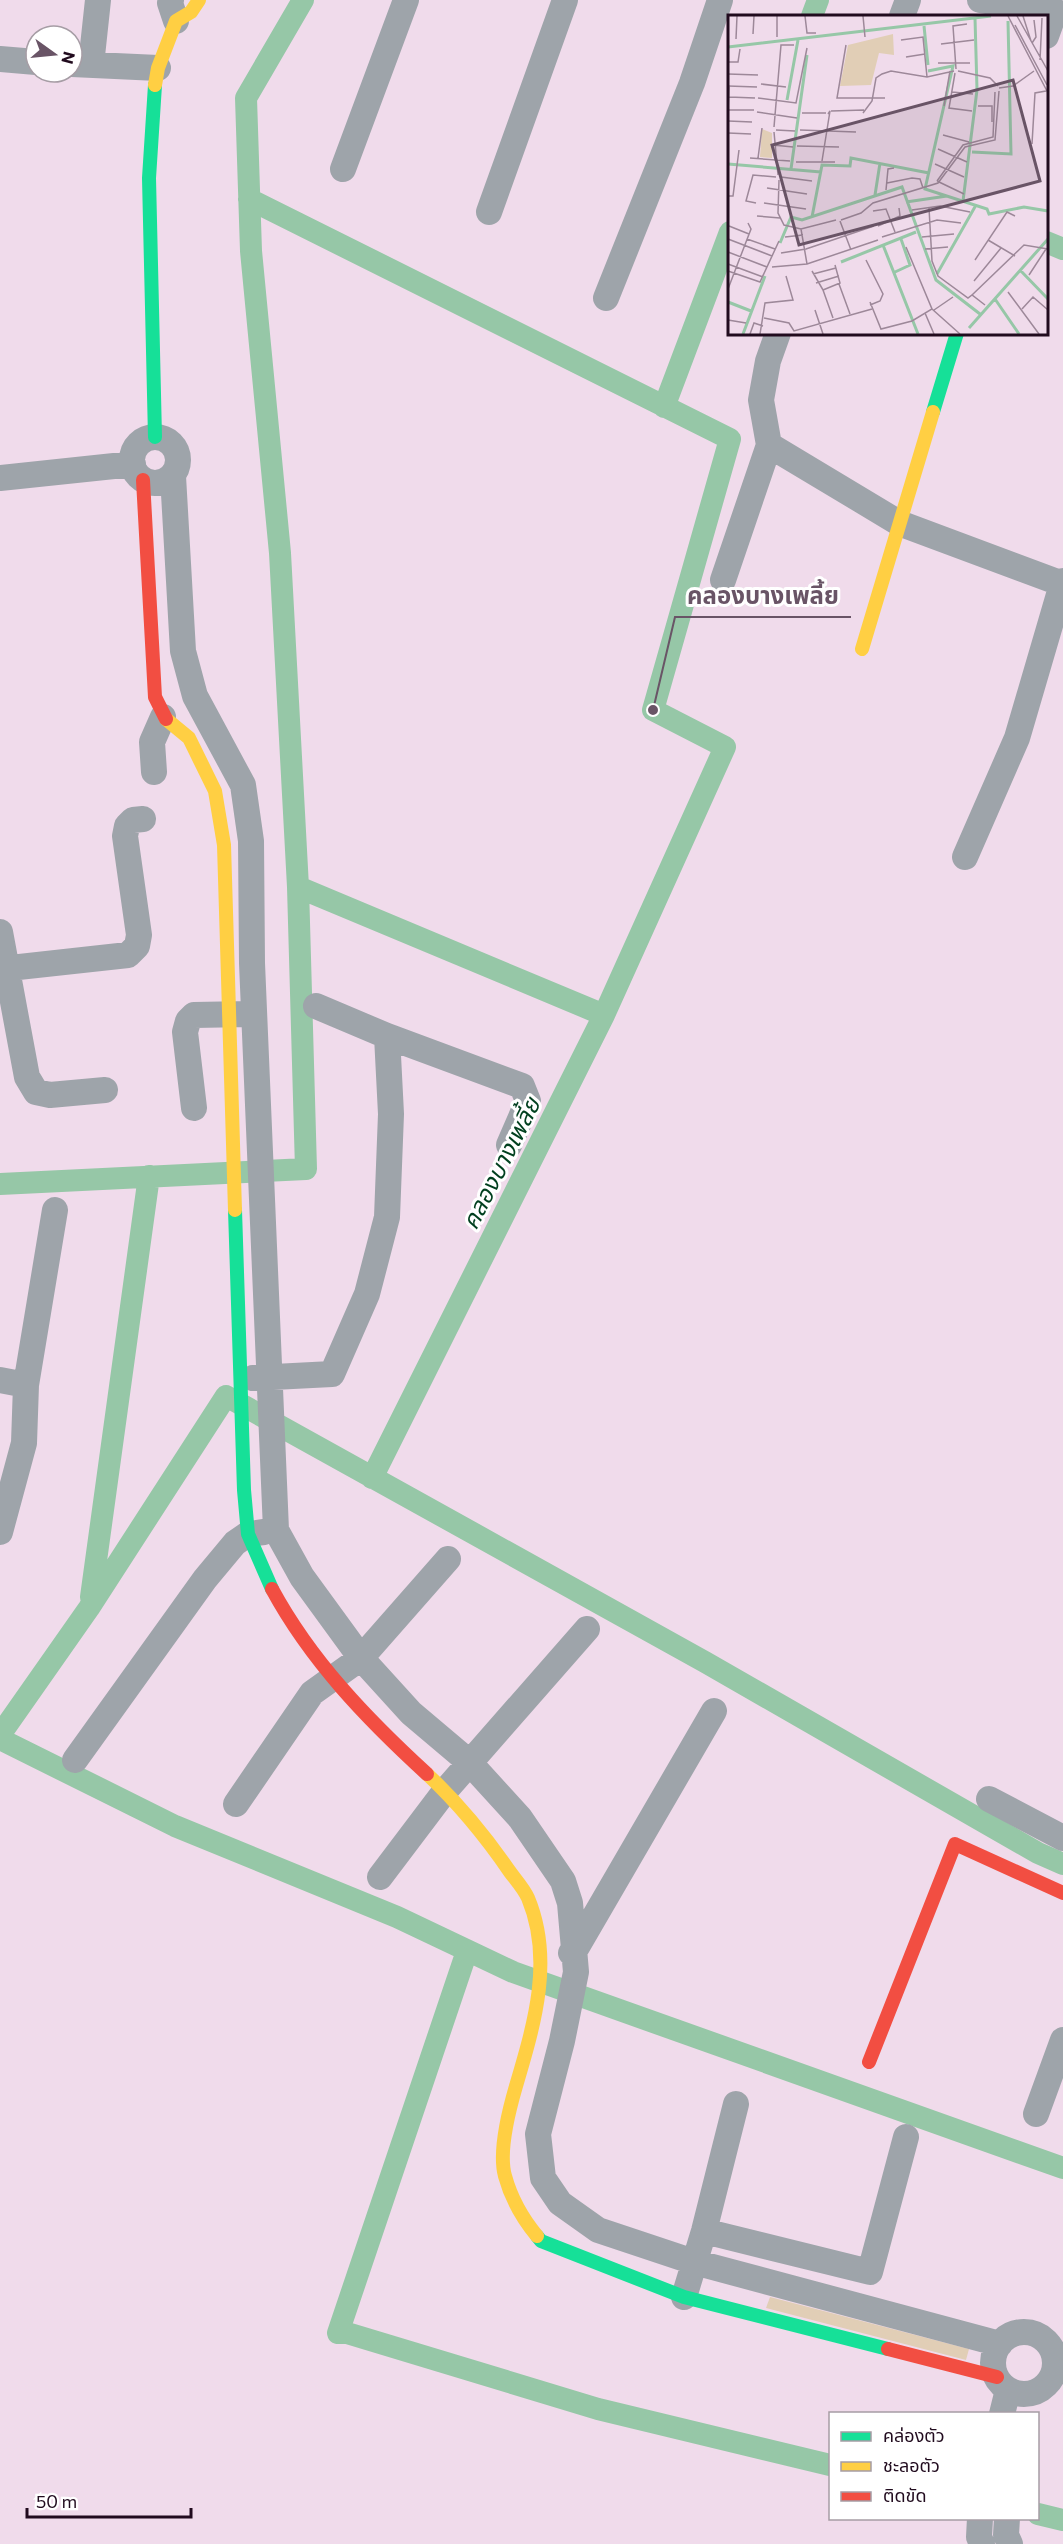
<svg xmlns="http://www.w3.org/2000/svg" width="1063" height="2544" font-family="Commissioner,'Noto Sans Thai',sans-serif">
<style>
.grass{fill:#e1ceb6}
.lines{fill:none;stroke-linecap:round;stroke-linejoin:round}
.canal{stroke:#96c7a7;stroke-width:22}
.street{stroke:#9ea4aa;stroke-width:26}
.fast{stroke:#16e098;stroke-width:14}
.slow{stroke:#ffcf43;stroke-width:14}
.jam{stroke:#f24e42;stroke-width:14}
.labels{text-anchor:middle;dominant-baseline:central;stroke-width:6;stroke-linejoin:round;paint-order:stroke}
.water-label{font-size:24px;font-style:italic;fill:#003f1e;stroke:#fff}
.inset-river{fill:none;stroke:#96c7a7;stroke-width:3}
.inset-road{fill:none;stroke:#9d8899;stroke-width:1.5}
.view{fill:#695466;fill-opacity:0.15;stroke:#695466;stroke-width:3}
.inset-edge{fill:none;stroke:#210b1e;stroke-width:3}
.leader{fill:none;stroke:#695466;stroke-width:2}
.callout-dot{fill:#695466;stroke:#fff;stroke-width:2}
.callout-label{font-size:24px;text-anchor:middle;font-weight:bold;fill:#695466;stroke:#fff;stroke-width:6;stroke-linejoin:round;paint-order:stroke}
</style>
<rect width="100%" height="100%" fill="#f0dbeb"/>
<!-- grass -->
<path class="grass" d="M770 2297 969 2349 966 2360 766 2308Z"/>
<g class="lines">
<!-- canal -->
<path class="canal" d="M812 16 818 0
M249 199 730 439 653 710 725 747 604 1015 372 1478
M1046 242 1063 249
M664 407 730 232
M298 887 604 1015
M0 1184 306 1169 298 887 280 553 251 251 246 98 303 0
M91 1597 149 1176
M0 1735 89 1608 226 1396 705 1662 1038 1853 1063 1864
M0 1739 175 1826 397 1917 513 1972 1063 2168
M467 1951 338 2333H347L598 2409 830 2465
M1038 2514 1063 2520"/>
<!-- street -->
<path class="street" d="M171 0 170 3 176 21
M980 0 1063 14
M902 16 908 0
M1046 36 1055 11
M0 59 36 62
M72 64 158 68
M91 65 98 0
M343 169 406 0
M489 212 565 0
M606 298 692 83 720 0
M132 460a23 23 0 1 1 46 0a23 23 0 1 1-46 0Z
M769 445 899 523 1063 584
M173 476 183 651 195 696 243 785 251 841 252 963 276 1530 302 1577 361 1658 411 1713 469 1762 520 1818 563 1881 570 1903 576 1972 562 2041 538 2134 543 2178 560 2203 598 2230 694 2262 1000 2344
M0 478 133 464
M723 580 769 445 761 400 768 361 778 333
M154 772 152 742 163 717
M965 857 1017 738 1063 581
M0 932 27 1077 36 1092 50 1095 105 1090
M0 969 128 955 137 946 139 935 125 836 127 826 133 820 143 819
M316 1006 387 1036 522 1086 528 1101 509 1145
M194 1108 185 1032 188 1021 194 1015 248 1014
M253 1378 332 1374 367 1294 387 1217 391 1114 387 1036
M0 1380 26 1385
M0 1532 24 1443 26 1385 55 1210
M75 1760 205 1579 235 1543 248 1534 264 1532
M989 1799 1063 1838
M236 1804 312 1693 361 1658 448 1559
M380 1877 445 1791 587 1629
M571 1953 574 1952 714 1711
M1036 2114 1063 2040
M704 2231 870 2272 906 2137
M684 2297 704 2231 736 2104
M993 2363a31 31 0 1 1 62 0a31 31 0 1 1-62 0Z
M1002 2414 1008 2390
M980 2518 979 2537 982 2544
M1007 2518 1006 2535 1010 2544"/>
<!-- fast -->
<path class="fast" d="M933 412 957 333
M155 437 149 178 155 85
M235 1210 244 1490 248 1534 272 1589
M537 2236 541 2241 684 2297 888 2349"/>
<!-- slow -->
<path class="slow" d="M155 85 158 68 176 21 191 12 199 0
M862 649 933 412
M166 719 189 738 215 791 224 845 235 1210
M427 1774C458 1803 486 1837 510 1872 516 1880 524 1889 528 1898 554 1960 534 2025 516 2086 509 2110 498 2151 505 2176 511 2198 522 2218 537 2236"/>
<!-- jam -->
<path class="jam" d="M143 480 155 697 166 719
M272 1589C311 1661 367 1719 427 1774
M869 2062 955 1844 1063 1893
M888 2349 997 2377"/>
</g>
<g class="labels">
<!-- water labels -->
<g class="water-label">
<text transform="translate(500 1163) rotate(-63)">คลองบางเพลี้ย</text>
</g>
</g>
<!-- overview -->
<g transform="translate(728 15)">
<rect width="320" height="320" fill="#f0dbeb"/>
<path d="M34 114 44 118V143L32 142Z" fill="#e1ceb6"/>
<path d="M165 19 166 40 151 38 143 70 112 71 120 30Z" fill="#e1ceb6"/>
<path class="inset-river" d="M196 11 200 50M0 32 263 1M200 56 225 51 197 174 259 194 261 199 296 192 320 196M59 85 70 25M244 137 283 139 280 6M0 149 93 157M63 154 79 40M147 180 152 148M235 186 249 75 247 3M178 187 219 181M84 202 94 150 122 151 123 143 201 158M52 228 63 202 74 205 174 172 208 265 252 299M155 230 190 319M113 247 188 217M292 255 320 284M167 257 182 250 173 224M209 259 248 190M267 284 291 319M0 287 23 296M241 313 320 224M15 319 37 261"/>
<path class="inset-road" d="M77 1 79 18H88M135 1 137 22M280 1 320 78M289 1 320 56M295 1 303 26M287 10 319 70M25 19 26 1M49 22V1M8 24 9 1M173 25 195 22 199 62M304 28 308 22 306 5M213 29 246 25M118 30 109 83H157M178 42 197 39M312 45 314 3M0 47H10L12 34M210 48H242M228 54 225 11 239 9M230 56 262 63 270 71M227 58 221 93 244 96M0 59 30 60M33 69 58 72M0 71 29 72M271 73 285 71 306 56M224 77 245 79M1 82 27 83M30 83 68 88 79 33M216 91 222 56M250 91H264V107M0 95H26M103 96 136 95M0 97 1 71M29 97 69 103M74 98H98M135 98 144 86 148 63 154 59 163 56 199 62 226 56M0 106 24 107M46 112 53 30H66M48 115 67 116M72 115 128 117M46 117 50 160M0 118 23 119M215 120 241 127M304 129 307 78 318 76M45 130 65 132M69 131 111 132M210 134 239 147M22 143 62 146M30 143 34 113M94 146 102 96 100 99M68 147H107M207 149 236 162M53 162 84 166M51 165 50 198 56 210 73 214 108 205M209 166 235 130 265 122 267 77M209 166 236 179M159 168 184 163 192 164 195 173M39 173 79 179M158 175 160 154 166 153M0 181H5L11 135M28 188 18 186 25 160 48 162M36 188 78 194M201 193 204 246 210 261 240 283 244 280 257 290M184 195 212 191 242 197M145 196 158 194 167 217M29 201 52 203M113 205 133 198 145 188 210 168 237 132 267 125 271 76M112 206 123 235M1 211 21 219M150 211 172 201 171 193M73 214 79 249M57 222 75 220M154 222 209 205 233 208M194 222 226 219M0 224 44 241M19 224 47 234M260 225 287 241M197 234 220 232M0 237 39 252M53 238 78 234 146 211M138 245 155 279 152 286 142 290M247 245 279 197 287 201M0 249 35 262M44 252 79 249 150 225M0 256 32 267 51 226M84 256 95 275 112 268 107 250M85 259 108 253M301 260 318 234M246 266 273 233M88 268 111 261M111 269 122 299M0 274 23 214 20 208M95 275 105 303M280 277 311 319M244 280 296 230 320 234M142 287 153 314 184 306 204 294 178 232M204 294 232 319M294 294 305 282 320 295M87 295 95 319M206 295 225 282M197 298 206 319M36 303 61 308 66 316 144 294M0 305 18 308M22 319 26 308 35 311M32 319 37 288 65 285 58 261"/>
<path class="view" d="M285 65 312 166 71 230 44 130Z"/>
<rect width="320" height="320" class="inset-edge"/>
</g>
<!-- callouts -->
<path class="leader" d="M653 710L675 617H851"/>
<circle class="callout-dot" cx="653" cy="710" r="6"/>
<g class="callout-label">
<text x="763" y="604">คลองบางเพลี้ย</text>
</g>
<!-- legend -->
<rect x="829" y="2412" width="210" height="108" fill="#ffffff" stroke="#a69da5" stroke-width="1.5"/>
<rect x="841" y="2432" width="30" height="9" fill="#16e098" stroke="#a69da5" stroke-width="1.5"/>
<text x="883" y="2442" font-size="18" fill="#210b1e">คล่องตัว</text>
<rect x="841" y="2462" width="30" height="9" fill="#ffcf43" stroke="#a69da5" stroke-width="1.5"/>
<text x="883" y="2472" font-size="18" fill="#210b1e">ชะลอตัว</text>
<rect x="841" y="2492" width="30" height="9" fill="#f24e42" stroke="#a69da5" stroke-width="1.5"/>
<text x="883" y="2502" font-size="18" fill="#210b1e">ติดขัด</text>
<!-- north arrow -->
<g transform="translate(54 54) rotate(105)"><circle r="28" fill="#ffffff" stroke="#a69da5" stroke-width="1.5"/>
<path d="M0-4.5L10 22L0 15L-10 22Z" fill="#695466"/>
<text y="-9" font-size="16" font-weight="bold" text-anchor="middle" fill="#210b1e">N</text>
</g>
<!-- scale -->
<path d="M27 2508v9h164v-9" fill="none" stroke="#210b1e" stroke-width="3"/>
<text x="36" y="2508" font-size="18" fill="#210b1e" stroke="#ffffff" stroke-width="4.5" paint-order="stroke">50 m</text>
</svg>
